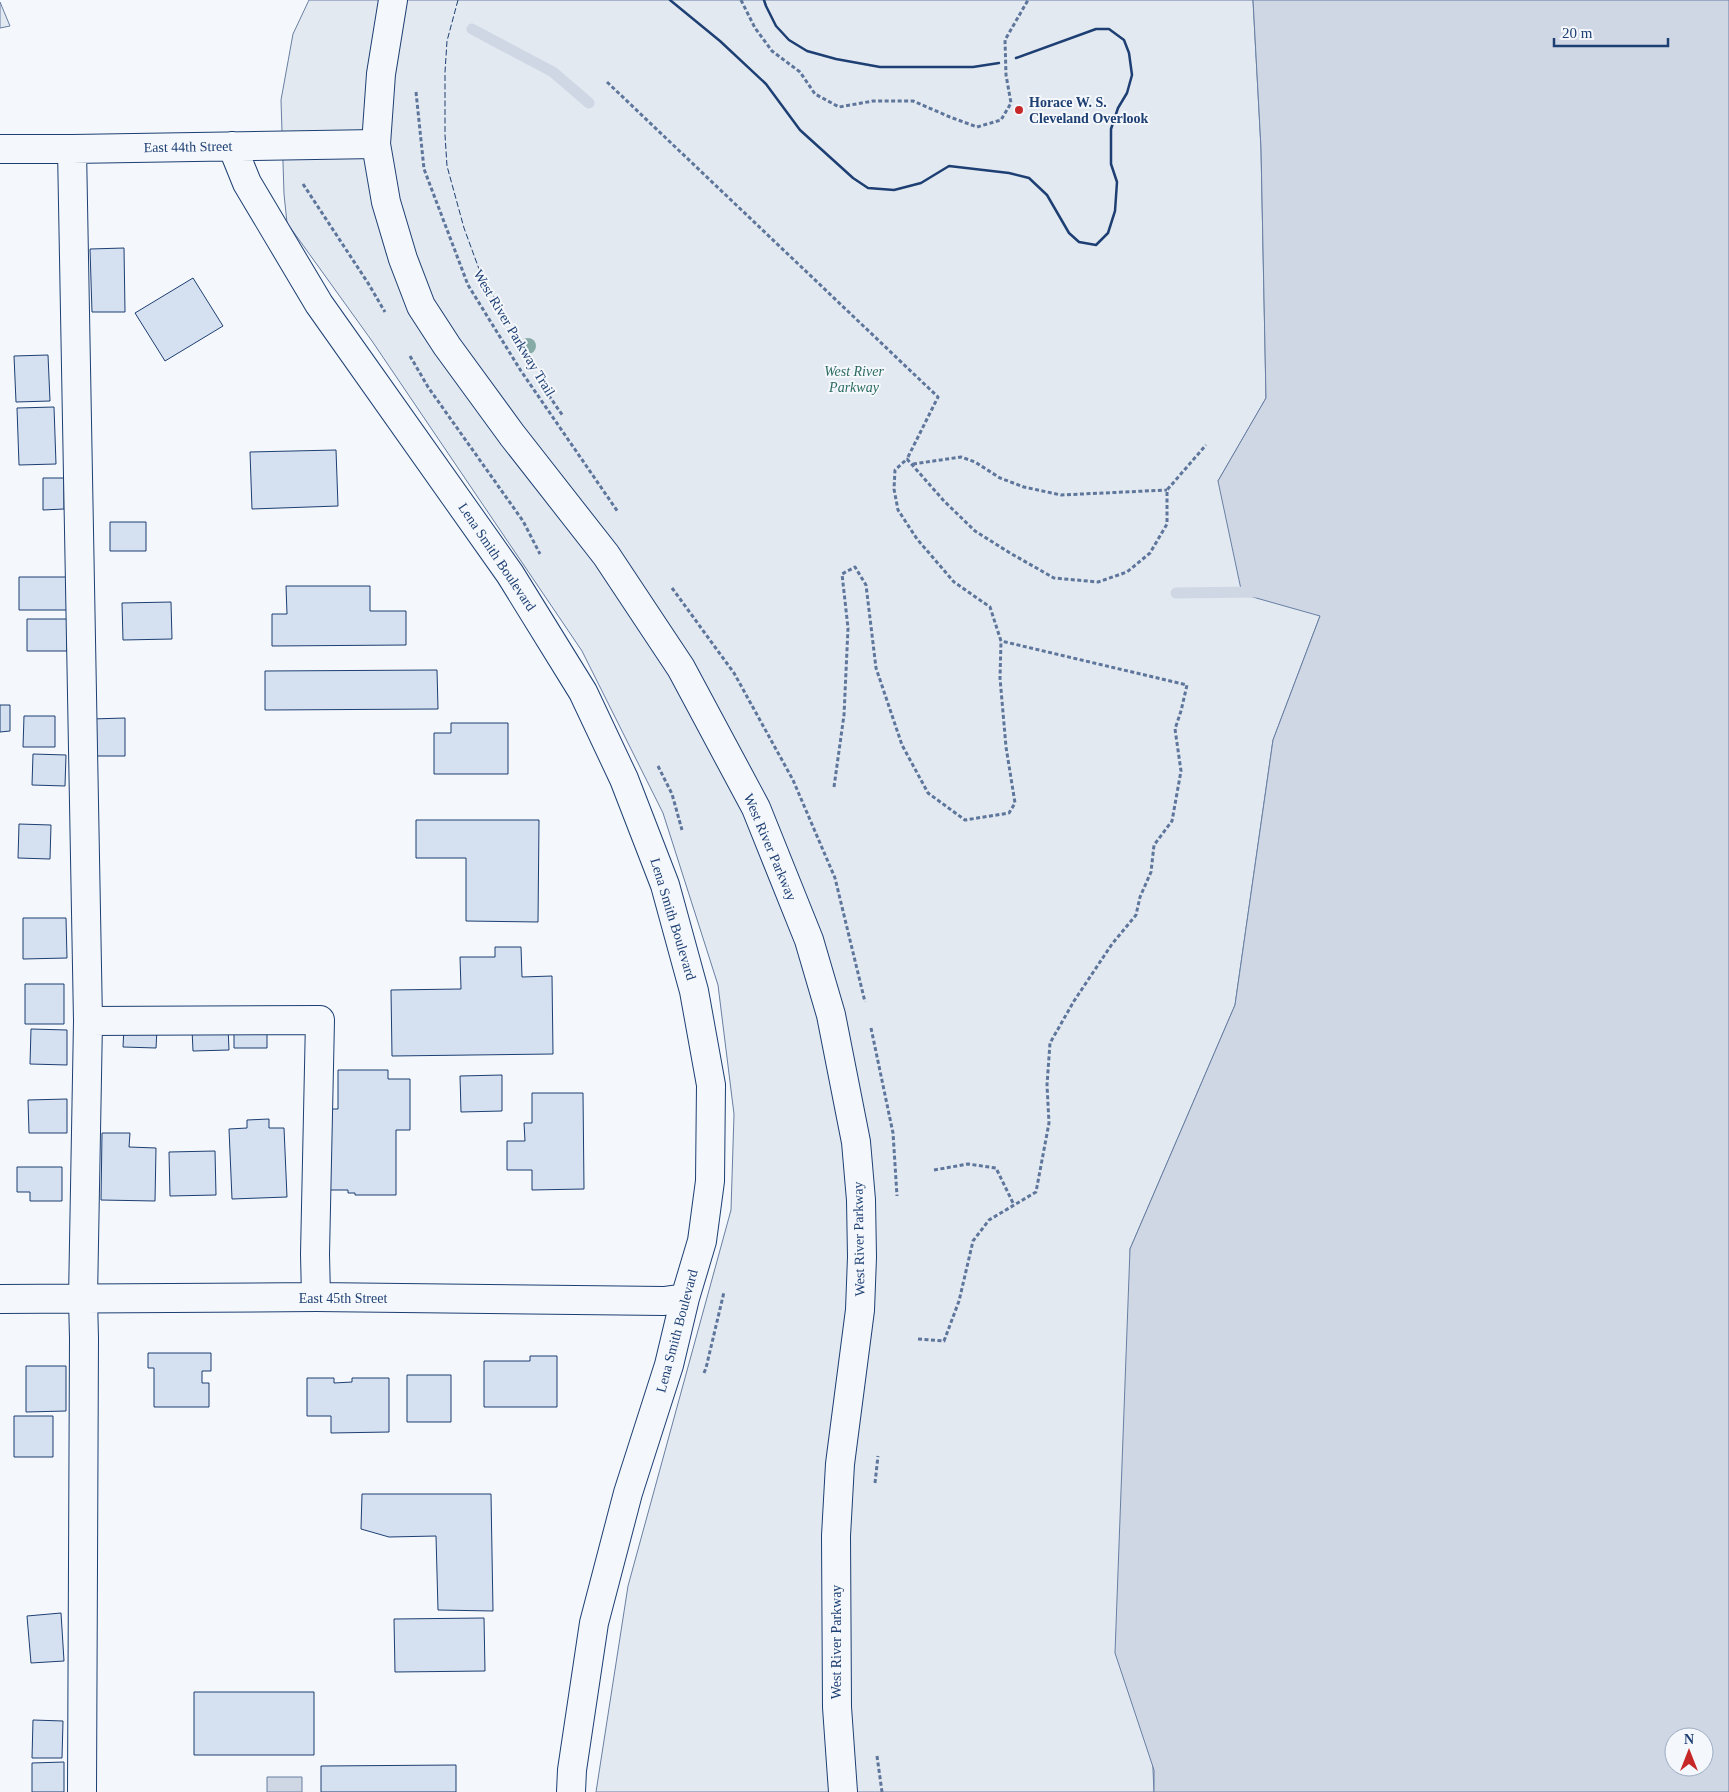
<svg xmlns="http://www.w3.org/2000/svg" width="1729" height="1792" font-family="Georgia,serif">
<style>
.green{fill:#e3e9f0;stroke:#687fa3}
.water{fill:#cfd7e4;stroke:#687fa3;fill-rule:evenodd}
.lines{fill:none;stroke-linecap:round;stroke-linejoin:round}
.stream{stroke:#cfd7e4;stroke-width:11}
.building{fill:#d5e0f0;stroke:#1d3f73}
.minor-casing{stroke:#1d3f73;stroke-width:30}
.path{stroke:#5e769c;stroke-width:3;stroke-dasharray:4 2.5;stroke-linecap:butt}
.minor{stroke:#f4f7fb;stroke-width:28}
.fence{stroke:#1d3f73;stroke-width:1;stroke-dasharray:6 2.5;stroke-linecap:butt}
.wall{stroke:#1d3f73;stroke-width:2.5}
.tree{fill:#86aba6}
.poi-dot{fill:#c62828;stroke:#f4f7fb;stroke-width:2}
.labels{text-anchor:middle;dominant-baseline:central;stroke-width:4;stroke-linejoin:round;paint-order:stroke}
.poi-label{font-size:14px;font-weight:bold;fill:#1d3f73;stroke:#f4f7fb;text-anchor:start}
.street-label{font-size:14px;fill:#1d3f73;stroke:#f4f7fb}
.park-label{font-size:14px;font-style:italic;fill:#2c6c60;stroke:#f4f7fb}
</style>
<rect width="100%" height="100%" fill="#f4f7fb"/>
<!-- green -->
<path class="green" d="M309 0H1253L1261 148 1266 398 1218 481 1320 616 1273 740 1235 1005 1130 1249 1154 1792H596L628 1586 731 1210 734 1114 718 985 663 813 582 651 372 341 287 223 284 194 281 100 293 34Z
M0 2 10 26 0 28Z"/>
<!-- water -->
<path class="water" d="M1253 0H1729V1792H1154V1770L1115 1653 1130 1249 1235 1005 1273 740 1320 616 1242 594 1218 481 1266 398 1261 148ZM1674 1737H1704V1767H1674Z
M267 1777H302V1792H267Z"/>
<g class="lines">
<!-- stream -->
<path class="stream" d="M472 29 553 72 589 103
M1176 593 1256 592"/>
</g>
<!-- building -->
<path class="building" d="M124 248 125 312H92L90 249Z
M193 278 223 326 165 361 135 313Z
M48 355 50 401 16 402 14 356Z
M54 407 56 464 19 465 17 408Z
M336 450 338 506 252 509 250 452Z
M43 478H64V509L43 510Z
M110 522H146V551H110Z
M19 577H66L67 610H19Z
M286 586H370V611H406V645L272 646V614H287Z
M171 602 172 639 123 640 122 603Z
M27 619H67V651H27Z
M437 670 438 709 265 710V671Z
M0 705H10V731L0 732Z
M24 716H55V747H23Z
M125 718V756H92L91 719Z
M451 723H508V774H434V733H451Z
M33 754 66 755 65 786 32 785Z
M416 820H539L538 922 466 921V858H416Z
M19 824 51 825 50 859 18 858Z
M23 918H66L67 958 23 959Z
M495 947H521L522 977 552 976 553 1054 392 1056 391 990 461 989 460 957H495Z
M25 984H64V1024H25Z
M234 1026 267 1027V1048H234Z
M124 1027 157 1029 156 1048 123 1047Z
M228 1027 229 1050 193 1051 192 1029Z
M31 1029 67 1030V1065L30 1064Z
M338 1070H388V1079H410V1130H396V1195H355V1193H348V1190H330V1109H338Z
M502 1075V1111L461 1112 460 1076Z
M532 1093H583L584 1189 532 1190V1170H507V1141H525L524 1123H532Z
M67 1099V1133H29L28 1100Z
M269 1119V1128H284L287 1197 232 1199 229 1129 247 1128V1120Z
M102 1133H130L129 1147 156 1148 155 1201 101 1200Z
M215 1151 216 1195 170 1196 169 1152Z
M17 1167H62V1201H30V1192H17Z
M148 1353H211V1371H202V1383H209V1407H154V1368H148Z
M530 1356H557V1407H484V1361H530Z
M26 1366H66V1411L26 1412Z
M407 1375H451V1422H407Z
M307 1378H334V1383L352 1382V1378H389V1432L331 1433V1416H307Z
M14 1416H53V1457H14Z
M362 1494H491L493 1611 438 1610 436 1536 389 1537 361 1529Z
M61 1613 64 1661 31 1663 27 1616Z
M484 1618 485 1671 395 1672 394 1619Z
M194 1692H314V1755H194Z
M33 1720 63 1721 62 1758H32Z
M64 1762V1792H32V1763Z
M456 1765V1792H321V1766Z"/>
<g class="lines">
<!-- minor casing -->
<g class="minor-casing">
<path id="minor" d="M393 0 381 74 376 144 386 202 403 259 421 306 447 346 512 435 606 555 681 668 756 808 809 940 831 1015 856 1142 861 1200 862 1257 860 1310 840 1464 836 1536 837 1707 843 1792
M232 146 247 183 319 304 510 574 583 692 624 779 665 885 694 991 711 1085 710 1181 702 1241 685 1298 669 1365 628 1493 594 1623 572 1770 571 1792
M0 149H72L376 144
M72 149 88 1021 83 1299 84 1338 82 1792
M88 1021 320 1020 315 1254 316 1297
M0 1299 316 1297 664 1301 685 1298"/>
</g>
<!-- path -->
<path class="path" d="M741 0 755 28 772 51 800 72 815 94 839 107 873 101H913L950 117 977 127 1001 120 1011 103 1006 75 1005 40 1028 0
M607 82 938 397 907 459
M416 92 424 169 468 285 521 371 618 512
M303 184 368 283 385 312
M410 356 428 387 523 521 540 554
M545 390 563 416
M913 464 961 457 975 462 1000 478 1024 487 1061 495 1167 490
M672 588 734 673 793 780 835 878 865 1002
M658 766 672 794 682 830
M834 787 844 715 848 628 842 574 855 567 866 585 876 668 902 745 928 793 965 820 1009 813 1015 803 1006 747 1000 678 1001 641 990 607 954 582 917 539 898 510 894 489 895 470 907 459 944 501 975 531 1010 553 1054 578 1098 582 1127 572 1150 553 1167 524V490L1206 445
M871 1028 893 1133 897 1196
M934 1170 968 1164 996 1168 1014 1205
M918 1339 944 1341 959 1301 973 1241 989 1220 1036 1192 1049 1123 1047 1085 1050 1043 1074 1001 1112 944 1136 915 1140 897 1151 872 1154 845 1172 821 1181 771 1175 729 1181 711 1187 685 1001 641
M704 1373 706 1368 724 1292
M875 1483 878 1456
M877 1756 882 1792"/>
<!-- minor -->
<use href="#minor" class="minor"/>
<!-- fence -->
<path class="fence" d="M458 0 447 41 445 72V135L447 166 464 228 479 269 509 324"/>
<!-- wall -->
<path class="wall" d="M670 0 720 41 766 84 800 130 853 178 868 188 894 190 921 183 949 166 1009 173 1029 178 1047 195 1069 233 1079 242 1096 245 1108 233 1115 211 1117 182 1111 164V129L1118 108 1127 93 1132 75 1129 53 1124 40 1109 29H1096L1016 58
M764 0 766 6 776 26 789 40 807 51 836 59 880 67H973L999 63"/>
</g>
<!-- trees -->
<circle class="tree" cx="528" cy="346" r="8"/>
<!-- markers -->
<circle class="poi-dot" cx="1019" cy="110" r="5"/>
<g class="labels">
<!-- poi labels -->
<g class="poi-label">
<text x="1029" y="102">Horace W. S.<tspan x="1029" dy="16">Cleveland Overlook</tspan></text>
</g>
<!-- street labels -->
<g class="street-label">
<text transform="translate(188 147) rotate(-1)">East 44th Street</text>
<text transform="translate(514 333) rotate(59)">West River Parkway Trail</text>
<text transform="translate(497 557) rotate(56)">Lena Smith Boulevard</text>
<text transform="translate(770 847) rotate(67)">West River Parkway</text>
<text transform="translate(673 919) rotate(73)">Lena Smith Boulevard</text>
<text transform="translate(859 1239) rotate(-91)">West River Parkway</text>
<text x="343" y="1298">East 45th Street</text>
<text transform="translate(677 1331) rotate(-75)">Lena Smith Boulevard</text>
<text transform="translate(836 1642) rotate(-90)">West River Parkway</text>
</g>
<!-- park labels -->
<g class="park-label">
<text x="854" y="371">West River<tspan x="854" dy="16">Parkway</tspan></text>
</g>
</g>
<!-- north arrow -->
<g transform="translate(1689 1752)"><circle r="24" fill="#f4f7fb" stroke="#9eadc5"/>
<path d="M0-4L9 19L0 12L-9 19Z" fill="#c62828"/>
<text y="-8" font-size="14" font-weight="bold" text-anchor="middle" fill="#1d3f73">N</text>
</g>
<!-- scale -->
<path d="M1554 38v8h114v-8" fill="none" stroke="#1d3f73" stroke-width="2.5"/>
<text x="1562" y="38" font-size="15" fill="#1d3f73" stroke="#f4f7fb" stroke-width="4" paint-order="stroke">20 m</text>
</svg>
